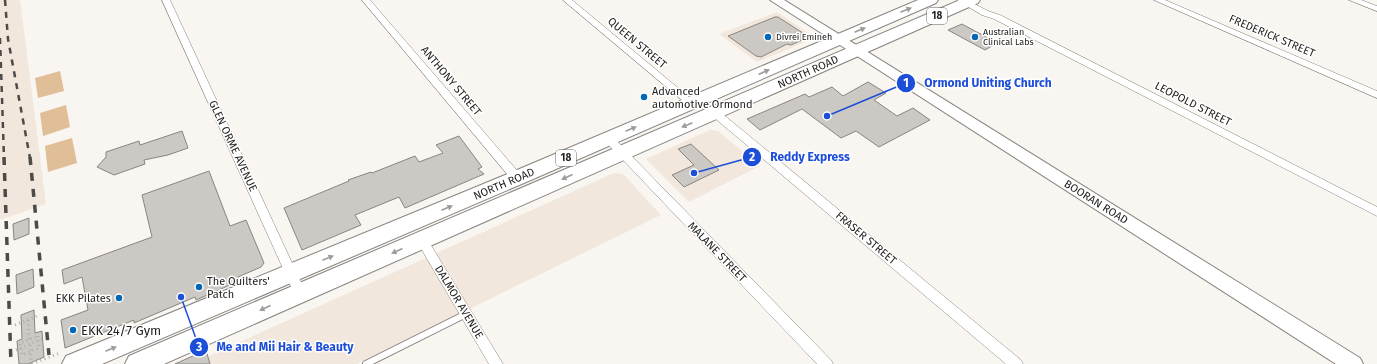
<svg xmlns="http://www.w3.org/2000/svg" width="1377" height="364" font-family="'Fira Sans',sans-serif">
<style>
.built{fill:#f1e7dc}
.green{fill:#e0be97}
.building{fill:#ccc8c3;stroke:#898581}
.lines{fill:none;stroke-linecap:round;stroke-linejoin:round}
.lane-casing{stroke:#87837f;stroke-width:8}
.street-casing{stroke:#87837f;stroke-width:1}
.secondary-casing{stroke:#87837f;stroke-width:2}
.highway-casing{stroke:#87837f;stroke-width:2}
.path{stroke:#b1aeaa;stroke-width:3;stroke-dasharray:1 3.5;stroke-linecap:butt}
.lane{stroke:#fff;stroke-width:6}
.street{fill:#fff;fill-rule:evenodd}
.secondary{fill:#fff;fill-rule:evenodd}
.highway{fill:#fff;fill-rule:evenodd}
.rail-far1{stroke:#4d4b49;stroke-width:2.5;stroke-dasharray:6 6;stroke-linecap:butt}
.rail{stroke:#4d4b49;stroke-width:3.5;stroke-dasharray:8 8;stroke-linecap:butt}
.oneway{fill:#9c9c9b}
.poi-dot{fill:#0467b3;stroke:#fff;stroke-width:1.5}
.labels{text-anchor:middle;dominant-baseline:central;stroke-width:3;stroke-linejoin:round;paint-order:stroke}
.far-poi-label{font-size:9px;fill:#232220;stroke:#fff;text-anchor:start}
.shield{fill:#fff;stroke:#656463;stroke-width:1}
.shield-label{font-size:10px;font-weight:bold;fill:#232220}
.street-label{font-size:11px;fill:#232220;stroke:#fff}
.poi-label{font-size:11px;fill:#232220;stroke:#fff;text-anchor:start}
.near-poi-label{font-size:13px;fill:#232220;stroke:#fff;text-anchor:start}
.leader{fill:none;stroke:#1d4ed8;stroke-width:1.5}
.callout-dot{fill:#1d4ed8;stroke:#fff;stroke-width:1.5}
.mark-label{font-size:12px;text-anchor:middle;font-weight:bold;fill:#fff}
.callout-label{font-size:12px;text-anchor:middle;font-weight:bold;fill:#1d4ed8;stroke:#fff;stroke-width:3;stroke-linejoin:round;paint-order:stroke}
</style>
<rect width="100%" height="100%" fill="#f9f5f0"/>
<!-- built -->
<path class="built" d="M0 0H20L46 204 0 220Z
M777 12 813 36V39L757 62 719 34Z
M710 130 718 131 760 166 689 202 646 159Z
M614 173 623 174 661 215 357 364H191Z"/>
<!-- green -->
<path class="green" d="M60 71 64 91 38 98 35 78Z
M66 105 70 127 43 136 40 113Z
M72 138 77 163 48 172 45 146Z"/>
<!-- building -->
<path class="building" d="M775 17H778L809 37 791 45 787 44 761 57 756 56 728 36Z
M962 24 997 43 985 50 948 30Z
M868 82 886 93 874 100 897 116 913 108 930 120 879 147 856 131 841 138 802 109 760 130 747 119 805 94 809 97 832 87 843 96Z
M182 131 188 148 168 155 144 160 145 164 114 175 97 167 106 157V152L139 141 140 145Z
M459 136 482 167 478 169 484 174 405 208 399 197 355 215 361 225 302 250 284 208 349 181 348 180 371 172 372 173 415 156 419 162 443 153 436 145Z
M691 144 719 170 684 187 672 175 694 165 678 149Z
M209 171 230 226 246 220 264 263 261 267 238 277 239 281 196 300 195 297 134 323V320L65 348 61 320 88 310 82 277 64 284 62 270 152 237 142 195Z
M29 218V234L14 240 13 224Z
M33 269 34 287 17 294 16 275Z
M34 310 35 333 42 331 44 357 28 364H19L17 341 22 339 21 315Z
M206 350 210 364H175Z"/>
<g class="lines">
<!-- lane casing -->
<g class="lane-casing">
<path id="lane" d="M366 364 466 314"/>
</g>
<!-- street casing -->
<g class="street-casing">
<path id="street" d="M162 0H170L306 293 305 297 300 298 295 297 294 293Z
M362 0H370L521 175 522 178 521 181H513Z
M563 0H572L695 102 697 104 695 106H689Z
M957 0H967L988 11 1000 15 1377 207V216L994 19 982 15Z
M1154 0H1165L1377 91V98Z
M1349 0H1361L1377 6V11Z
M715 110 719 111 1021 360 1023 364H1006L711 115 710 113 711 111Z
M609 136 613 137 831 360 833 364H817L605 141 604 139Z
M422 236 426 237 503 364H489L416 240 418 237Z"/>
</g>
<!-- secondary casing -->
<g class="secondary-casing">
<path id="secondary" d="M770 0H784L1360 358 1363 364H1336Z"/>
</g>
<!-- highway casing -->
<g class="highway-casing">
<path id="highway" d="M918 0H938L936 3 524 183 102 364H62L66 356 510 173Z
M960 0H980L978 3 164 364H125L129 356Z"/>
</g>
<!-- path -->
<path class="path" d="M28 320 29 339
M15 325 40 315
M38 336 39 348 22 355 20 343Z
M30 345 31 364
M16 350 42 339
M32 364 60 353"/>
<!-- lane -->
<use href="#lane" class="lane"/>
<!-- street -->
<use href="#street" class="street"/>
<!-- secondary -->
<use href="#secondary" class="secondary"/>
<!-- highway -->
<use href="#highway" class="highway"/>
<!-- rail-far1 -->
<path class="rail-far1" d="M5 0 8 39 30 158
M0 38 4 158"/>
<!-- rail -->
<path class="rail" d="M4 157 11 364
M30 157 49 355"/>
</g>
<!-- one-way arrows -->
<defs><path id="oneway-solid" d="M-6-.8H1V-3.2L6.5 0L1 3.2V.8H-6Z"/></defs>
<g class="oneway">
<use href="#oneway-solid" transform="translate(906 10) rotate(-23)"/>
<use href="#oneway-solid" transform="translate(860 30) rotate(-23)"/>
<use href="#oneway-solid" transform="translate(764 72) rotate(-24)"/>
<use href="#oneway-solid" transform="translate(687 125) rotate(157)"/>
<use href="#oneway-solid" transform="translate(631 129) rotate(-23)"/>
<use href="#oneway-solid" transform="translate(567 177) rotate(156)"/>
<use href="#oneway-solid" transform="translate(447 208) rotate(-23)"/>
<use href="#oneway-solid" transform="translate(397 251) rotate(156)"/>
<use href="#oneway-solid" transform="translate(328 258) rotate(-23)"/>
<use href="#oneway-solid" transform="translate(265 308) rotate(156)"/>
<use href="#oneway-solid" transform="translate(111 349) rotate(-23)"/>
</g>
<!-- markers -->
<g class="poi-dot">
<circle cx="768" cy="37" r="4"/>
<circle cx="975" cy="37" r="4"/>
<circle cx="644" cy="97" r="4"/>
<circle cx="199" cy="287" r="4"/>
<circle cx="119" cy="298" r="4"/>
<circle cx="73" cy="330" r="4"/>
</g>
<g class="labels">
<!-- far-poi labels -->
<g class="far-poi-label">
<text x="983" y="32">Australian<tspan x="983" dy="10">Clinical Labs</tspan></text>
<text x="776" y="37">Divrei Emineh</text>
</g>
<!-- shield labels -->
<g class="shield">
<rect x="927" y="8" width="20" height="16" rx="3"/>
<rect x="556" y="150" width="20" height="16" rx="3"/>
</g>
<g class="shield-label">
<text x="937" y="16">18</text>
<text x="566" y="158">18</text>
</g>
<!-- street labels -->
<g class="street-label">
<text transform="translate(1272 36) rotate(23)">FREDERICK STREET</text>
<text transform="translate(637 43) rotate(40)">QUEEN STREET</text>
<text transform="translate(808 72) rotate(-24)">NORTH ROAD</text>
<text transform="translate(451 81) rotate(50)">ANTHONY STREET</text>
<text transform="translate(1193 104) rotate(27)">LEOPOLD STREET</text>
<text transform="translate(233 146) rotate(65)">GLEN ORME AVENUE</text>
<text transform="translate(504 184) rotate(-23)">NORTH ROAD</text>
<text transform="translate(1096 202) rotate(32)">BOORAN ROAD</text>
<text transform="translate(866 238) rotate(40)">FRASER STREET</text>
<text transform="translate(717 252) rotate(46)">MALANE STREET</text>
<text transform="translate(459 302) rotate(59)">DALMOR AVENUE</text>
</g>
<!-- poi labels -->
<g class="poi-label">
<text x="652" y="91">Advanced<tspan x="652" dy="13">automotive Ormond</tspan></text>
<text x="207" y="281">The Quilters'<tspan x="207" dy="13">Patch</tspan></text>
<text x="111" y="298" text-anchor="end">EKK Pilates</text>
</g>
<!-- near-poi labels -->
<g class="near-poi-label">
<text x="81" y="330">EKK 24/7 Gym</text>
</g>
</g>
<!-- callouts -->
<path class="leader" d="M827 116L906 83M694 173L752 157M181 297L199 347"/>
<g class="callout-dot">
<circle cx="827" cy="116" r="4"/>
<circle cx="694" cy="173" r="4"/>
<circle cx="181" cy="297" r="4"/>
<circle cx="906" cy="83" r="10"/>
<circle cx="752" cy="157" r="10"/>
<circle cx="199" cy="347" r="10"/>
</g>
<g class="mark-label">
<text x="906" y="87">1</text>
<text x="752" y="161">2</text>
<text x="199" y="351">3</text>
</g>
<g class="callout-label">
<text x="988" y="87">Ormond Uniting Church</text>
<text x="810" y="161">Reddy Express</text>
<text x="285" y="351">Me and Mii Hair &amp; Beauty</text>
</g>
</svg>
